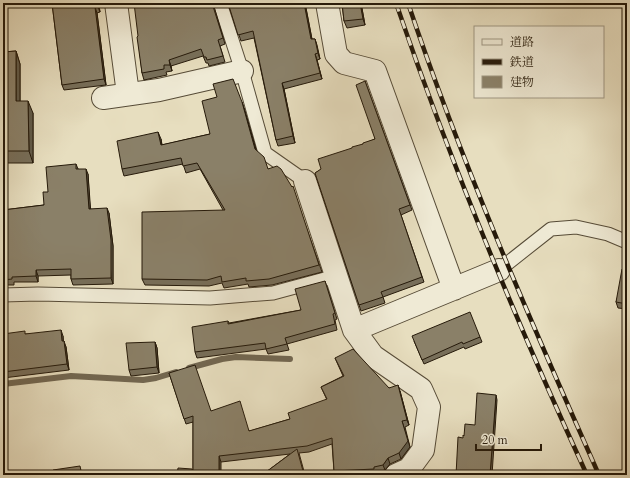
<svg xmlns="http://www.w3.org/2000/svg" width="630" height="478" font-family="Cardo,'Noto Serif JP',serif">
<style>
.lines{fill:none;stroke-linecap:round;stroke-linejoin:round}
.stream{stroke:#726751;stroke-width:6}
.lane-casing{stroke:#564b37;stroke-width:15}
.street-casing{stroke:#564b37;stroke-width:24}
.lane{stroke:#efead5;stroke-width:13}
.street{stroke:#efead5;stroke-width:22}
.rail-casing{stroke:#261a0a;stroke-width:4.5}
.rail{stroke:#efead5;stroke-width:3;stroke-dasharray:9;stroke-linecap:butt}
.wall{fill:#776e59;stroke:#261a0a}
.shaded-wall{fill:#615a49;stroke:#261a0a}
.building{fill:#8a8068;stroke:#261a0a}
</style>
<rect width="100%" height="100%" fill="#e7debf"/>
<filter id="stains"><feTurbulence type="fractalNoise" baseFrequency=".005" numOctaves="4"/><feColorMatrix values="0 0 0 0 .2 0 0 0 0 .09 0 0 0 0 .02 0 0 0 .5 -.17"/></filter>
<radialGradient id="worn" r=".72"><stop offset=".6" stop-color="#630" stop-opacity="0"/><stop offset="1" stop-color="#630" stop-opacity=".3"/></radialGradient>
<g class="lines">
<!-- stream -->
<path class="stream" d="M189 368 222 359 236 357 290 359
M3 384 71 376 143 380 156 378 176 372"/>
<!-- lane casing -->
<g class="lane-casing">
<path id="lane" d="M220 3 242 71 265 153 305 181
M499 270 551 229 576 227 608 234 627 242
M3 295 38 294 210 298 273 293 336 276"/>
</g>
<!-- street casing -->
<g class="street-casing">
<path id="street" d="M116 3 128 94
M327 3 336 54 344 63 375 71 454 289
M103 98 159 90 242 71
M305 181 354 330 499 270
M354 330 373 356 421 389 429 407 423 450 409 469 396 475"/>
</g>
<!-- lane -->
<use href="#lane" class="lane"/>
<!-- street -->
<use href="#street" class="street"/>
<!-- rail casing -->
<g class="rail-casing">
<path id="rail" d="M396 3C451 164 516 321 587 475
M408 3C462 164 530 320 599 475"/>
</g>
<!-- rail -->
<use href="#rail" class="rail"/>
</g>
<!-- wall -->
<path class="wall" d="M52 3H102V6H99L100 12 97 13 106 85 64 90 62 85Z
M213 3 225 44 220 46 225 62 209 66 208 63H206L203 56 171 66 172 71 166 72 167 75 144 80 142 73 138 36Z
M228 3H305L312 39H315L320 59 317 60 322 79 284 89 295 143 278 146 276 140 254 38 241 41Z
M342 3H361L365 25 347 28 344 21Z
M16 51 20 64V101L33 113V163H4L3 161V52Z
M365 81 412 210 401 215 424 282 383 297 385 303 361 311 315 173 363 144 375 139Z
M244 108 256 150 268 169 292 187 322 272 272 285 249 287 248 284 224 288 222 283 209 286 145 285 142 279 223 210 200 169 186 173 183 164 124 176 122 169 161 139 162 145 210 134Z
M76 164 78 169 88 174 90 209 109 213 113 246V284L73 285 71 279V275L38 276V282H14V285H3V210L44 205 48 192Z
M627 269V309L618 308 616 302Z
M325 281 337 319 335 320 337 330 287 344 289 350 268 354 266 349 197 358 195 352 228 321 229 323 301 310Z
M3 334H26L63 336V341L66 347 69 370 3 378Z
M480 337 482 342 465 349 464 347 424 364 414 341Z
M155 342 157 348 159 373 131 376 129 370Z
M335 358 389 388 400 391 409 425 405 427 410 447 401 459 390 464 385 470 376 472V475H335L334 471 332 444 309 452 299 453 305 475H262L290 454 221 462 193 471V422L186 424 169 373 211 411 250 431 290 419 327 400 321 387 343 376Z"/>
<!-- shaded-wall -->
<path class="shaded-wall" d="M98 3 99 6 100 12 98 7Z
M304 3H305L313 45 311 39Z
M360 3H361L365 25 363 19Z
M95 7 97 13 106 85 104 79Z
M315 39 317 45 320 59 318 53Z
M16 51 20 64V113L16 101Z
M315 54 317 60 322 79 320 73Z
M169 60 171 66 172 71 170 65Z
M282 83 284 89 295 143 293 136Z
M28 101 33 113V163L29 151Z
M242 102 244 108 258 156 255 149Z
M158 132 161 139 163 152 161 145Z
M86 169 88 174 91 215 89 209Z
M107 208 109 213 113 246V284L111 278Z
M36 270 38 276V282L36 276Z
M61 330 63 336 64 347 62 341Z
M64 341 66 347 69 370 67 364Z
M155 342 157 348 159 373 157 367Z
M398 385 400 391 409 425 407 420Z
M496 395 497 400 492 475H490Z
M402 421 410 447 401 459 399 453Z
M219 456 221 462V475H219Z
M388 458 390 464 385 470 383 465Z"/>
<!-- building -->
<path class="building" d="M52 3H98V7H95L104 79 62 85Z
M134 3H212L223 38 218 40 223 56 207 60 206 57H204L201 49 169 60 170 65H164V69L142 73 137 37 138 36Z
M228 3H304L311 39H315L318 53 315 54 320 73 282 83 293 136 276 140 253 31 238 35Z
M342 3H360L363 19 344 21Z
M16 51V101H28L29 151H3V52Z
M233 79 242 102 255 149 264 157 268 169 277 166 281 169 292 187 293 186 319 265 269 279 246 281V278L222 282 221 276 207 280 142 279V212L225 210 197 163 183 166 181 158 122 169 117 141 158 132 161 145 210 134 202 101 217 97 213 84Z
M365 81 410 205 399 209 422 277 381 292 383 297 359 305 315 173 321 169 318 159 352 148V147L363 144V143L375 139 356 85Z
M76 164V169H86L89 209 107 208 111 240V278L71 279V269L36 270V276L12 277V279L3 280V210L44 205 43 192H48L46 167Z
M622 269H627V304L616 302Z
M325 281 335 313 333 314 335 324 285 338 287 344 266 349 265 343 195 352 192 327 228 321V324L301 310 295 289Z
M470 312 480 337 463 344 462 342 422 360 412 336Z
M61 330 62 341H64L67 364 3 372V334L25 331V334Z
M155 342 157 367 129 370 126 343Z
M353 349 389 388 398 385 407 420 402 421 408 441 399 453 388 458 383 465 374 467V469L334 471 332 438 307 446 219 456V475H177L178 468 192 469 193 471V416L184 419 169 373 195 365 211 411 240 401 249 431 290 419 288 413 327 399 321 387 344 376 335 358Z
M477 393 496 395 490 475H456L458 437 463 438V435L464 436 465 424 475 425Z
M297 449 303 471 288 475H262Z
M80 466 82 475H23L54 474 53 470Z
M3 472H6V475H3Z"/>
<!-- margin -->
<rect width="630" height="478" fill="none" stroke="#e7debf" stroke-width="16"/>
<rect x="4" y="4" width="622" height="470" fill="none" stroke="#261a0a" stroke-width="2"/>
<rect x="8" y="8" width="614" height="462" fill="none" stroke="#261a0a"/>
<!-- legend -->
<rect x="474" y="26" width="130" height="72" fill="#efead5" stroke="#9f9784"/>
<rect x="482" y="39" width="20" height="6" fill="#efead5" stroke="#9f9784"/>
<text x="510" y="46" font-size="12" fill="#261a0a">道路</text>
<rect x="482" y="59" width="20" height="6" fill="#261a0a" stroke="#9f9784"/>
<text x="510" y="66" font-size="12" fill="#261a0a">鉄道</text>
<rect x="482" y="76" width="20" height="12" fill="#8a8068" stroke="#9f9784"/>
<text x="510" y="86" font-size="12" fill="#261a0a">建物</text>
<!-- scale -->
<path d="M476 444v6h65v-6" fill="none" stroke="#261a0a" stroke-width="2"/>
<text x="482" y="444" font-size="12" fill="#261a0a" stroke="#efead5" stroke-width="3" paint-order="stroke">20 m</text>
<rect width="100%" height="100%" filter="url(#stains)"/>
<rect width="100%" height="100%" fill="url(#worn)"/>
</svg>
